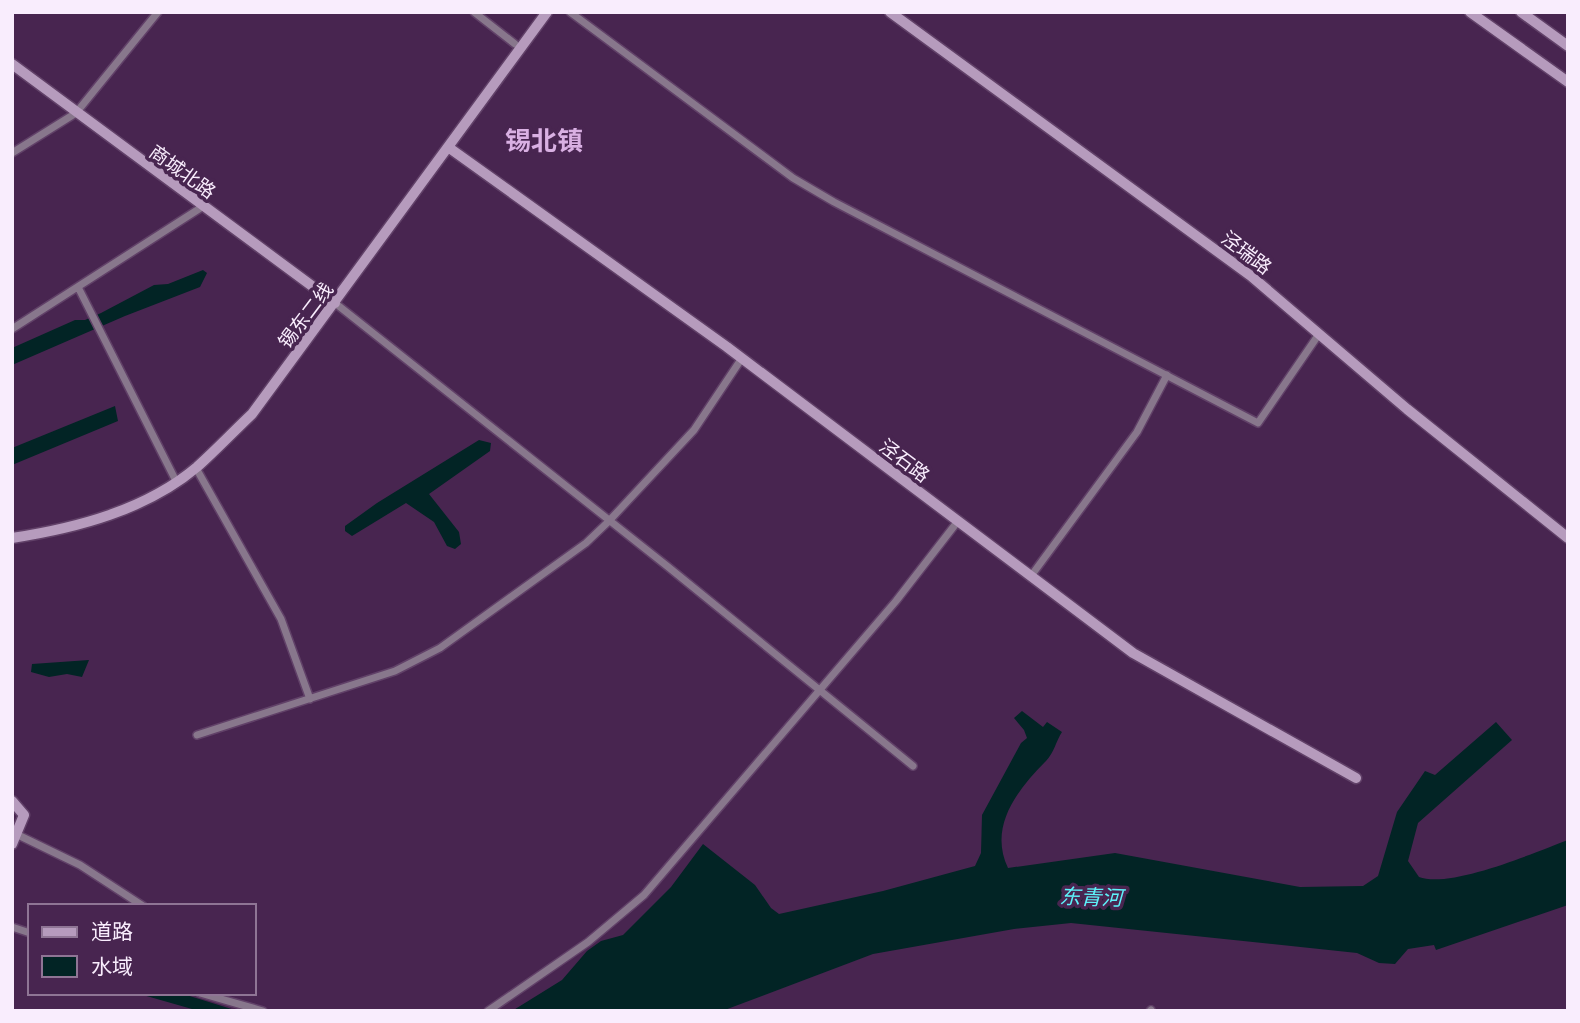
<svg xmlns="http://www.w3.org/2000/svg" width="1580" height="1023" font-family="Commissioner,'Noto Sans SC',sans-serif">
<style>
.water{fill:#022425}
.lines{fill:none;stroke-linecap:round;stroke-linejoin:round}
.street-casing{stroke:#614168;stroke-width:10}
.secondary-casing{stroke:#614168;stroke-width:13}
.street{stroke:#88778c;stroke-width:7}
.secondary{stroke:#b69bbd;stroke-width:10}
.labels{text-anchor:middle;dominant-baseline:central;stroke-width:7;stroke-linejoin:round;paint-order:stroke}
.street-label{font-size:19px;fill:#f9edfd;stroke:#482550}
.water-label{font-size:21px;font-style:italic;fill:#5df2f9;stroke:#482550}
.district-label{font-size:26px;font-weight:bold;fill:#d9b0e3;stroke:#482550}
</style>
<rect width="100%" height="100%" fill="#482550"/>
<!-- water -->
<path class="water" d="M203 270 207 273 200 287 125 316 12 365V348L75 320H85L101 313 154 285 168 284Z
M115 406 118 421 12 465V448Z
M479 440 491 443 490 451 429 494 459 532 461 544 455 549 447 546 434 522 406 503 352 536 345 531V526L377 503Z
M89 660 82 677 67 674 49 677 31 672 32 664Z
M1022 711 1043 727 1047 722 1062 732C1056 741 1054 753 1046 761 1018 789 988 826 1008 868L1115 853 1300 887 1363 886 1378 876 1397 812 1425 771 1435 775 1496 722 1512 740 1418 823 1408 861 1419 877C1450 889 1536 852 1568 840V905L1436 950 1434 945 1408 949 1395 964 1379 963 1357 953 1071 923 1014 929 873 954 722 1011H512L562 980 587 951 601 941 623 935 671 887 703 844 755 885 771 908 779 914 883 891 975 866 981 853 982 815 1021 743 1027 738 1024 730 1014 718Z
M136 993H180L238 1011H199Z"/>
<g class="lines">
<!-- street casing -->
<g class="street-casing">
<path id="street" d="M474 12 515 44
M570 12 793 178 834 202 1258 423 1319 334
M12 153 76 113 158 12
M78 287 176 481
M335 303 667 566 913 766
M12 329 202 207
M196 468 281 619 310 699
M1031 576 1137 432 1167 375
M197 735 395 671 440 648 586 543 608 522 694 430 742 358
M16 834 80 865 143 906
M12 927 30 933
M200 993 263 1011
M488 1011 588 942 644 895 896 601 958 521
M1150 1011 1151 1010"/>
</g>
<!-- secondary casing -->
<g class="secondary-casing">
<path id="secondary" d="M890 12 1251 276 1407 409 1568 538
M1470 12 1568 82
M1521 12 1568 46
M12 64 335 303
M448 147 727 347 1133 653 1356 778
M12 538C77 528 146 510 197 467 216 450 234 431 252 414L547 12
M12 801 24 815 12 844"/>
</g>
<!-- street -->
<use href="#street" class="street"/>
<!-- secondary -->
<use href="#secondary" class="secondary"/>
</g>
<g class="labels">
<!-- street labels -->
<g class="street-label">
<text transform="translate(183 171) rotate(36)">商城北路</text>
<text transform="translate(1247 252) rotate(37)">泾瑞路</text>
<text transform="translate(305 315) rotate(-53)">锡东二线</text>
<text transform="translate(905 460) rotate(37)">泾石路</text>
</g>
<!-- water labels -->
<g class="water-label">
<text transform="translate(1091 896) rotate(2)">东青河</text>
</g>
<!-- district labels -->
<g class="district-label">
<text x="544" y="139">锡北镇</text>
</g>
</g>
<!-- border -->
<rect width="1580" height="1023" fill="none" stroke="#f9edfd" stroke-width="28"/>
<!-- legend -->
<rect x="28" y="904" width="228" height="91" fill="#482550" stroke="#8f7595" stroke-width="2"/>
<rect x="42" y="927" width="35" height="10" fill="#b69bbd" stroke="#8f7595" stroke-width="2"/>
<text x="91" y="939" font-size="21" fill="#f9edfd">道路</text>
<rect x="42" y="956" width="35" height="21" fill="#022425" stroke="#8f7595" stroke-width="2"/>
<text x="91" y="974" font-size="21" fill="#f9edfd">水域</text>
</svg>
